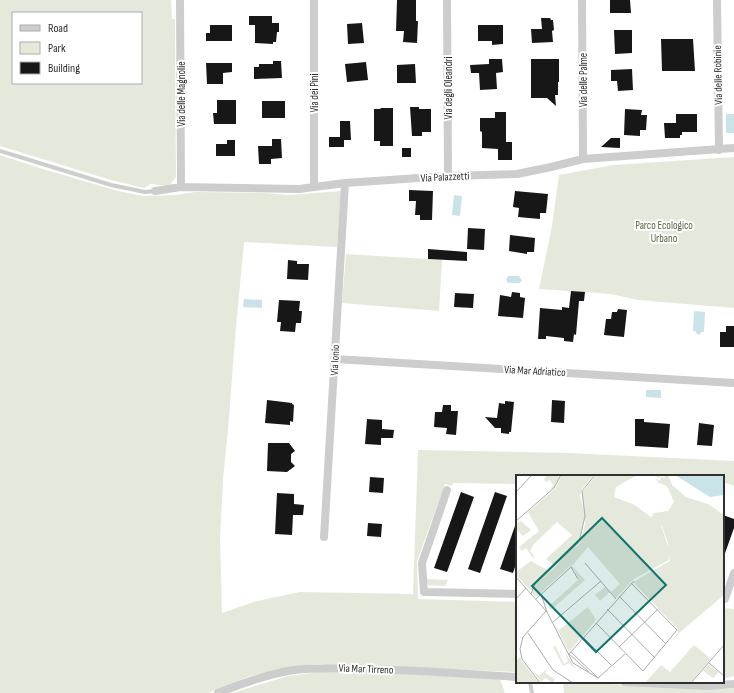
<svg xmlns="http://www.w3.org/2000/svg" width="734" height="693" font-family="'Sofia Sans Condensed',sans-serif">
<style>
.green{fill:#e5e9dc;fill-rule:evenodd}
.water{fill:#cae3e8}
.building{fill:#171717}
.lines{fill:none;stroke-linecap:round;stroke-linejoin:round}
.service{stroke:#cdcdcd;stroke-width:4}
.minor{stroke:#cdcdcd;stroke-width:8}
.labels{text-anchor:middle;dominant-baseline:central;stroke-width:4;stroke-linejoin:round;paint-order:stroke}
.street-label{font-size:11px;fill:#303030;stroke:#fff}
.park-label{font-size:11px;fill:#5c6840;stroke:#fff}
.inset-road{fill:none;stroke:#acacac;stroke-width:1}
.view{fill:#0f766e;fill-opacity:0.15;stroke:#0f766e;stroke-width:2}
.inset-edge{fill:none;stroke:#303030;stroke-width:2}
</style>
<rect width="100%" height="100%" fill="#fff"/>
<!-- green -->
<path class="green" d="M0 0H171L172 19H175L176 177 169 186 151 184 144 188 111 180 0 146ZM13 13H141V83H13Z
M0 155 46 170 118 191 143 196 176 195 195 192 265 193 289 195 341 191 337 247 244 242 235 338 228 430 223 479 220 538 222 613 257 601 300 592 413 594 418 450 570 453 734 461V486L723 482V476H517V484L453 483 452 486 445 484 417 561 418 599 517 602V672L318 664 292 667 250 676 208 693H0Z
M734 157V308L638 300 611 294 539 289 552 226 559 175 613 165Z
M346 254 442 260 439 311 342 303Z
M427 579 448 580 445 586 427 585Z
M723 608 734 609V676L723 679Z
M320 672H370L500 679 505 693H232L288 676Z
M563 682 723 689 734 688V693H564Z"/>
<!-- water -->
<path class="water" d="M726 114H734V133H726Z
M454 195 462 196 460 216 452 215Z
M508 276H519L522 281 519 283H508L506 280Z
M244 299 262 300V308L243 307Z
M694 311 705 312 704 332H701L700 335 697 334 695 331H693Z
M646 390H661V398L646 397Z"/>
<!-- building -->
<path class="building" d="M397 0H416V21H418L417 43 403 42 404 31H396Z
M610 0H630L631 13H610Z
M249 16H272V23H279V32H277L276 42H273V44L255 43V25H249Z
M541 18H550L551 20H553L554 30 552 31 553 42 532 43 531 29H542Z
M362 23 364 43 348 44 347 24Z
M210 25H232V41H206V33H210Z
M478 25H503V44L492 45V41H478Z
M614 30H632V53L615 54Z
M661 39H693L695 71H662Z
M489 59H502L503 72 496 73 497 89 480 90 479 73H471L470 65 489 64Z
M531 59H559V82H558V95H555L556 106 547 98H531Z
M273 61H281L282 78 254 79V67H259V64H273Z
M366 62 368 80 347 82 345 64Z
M206 63H232V72L223 73V84H207Z
M415 64 416 83H397V65Z
M632 69 633 90 618 91 617 81H611V70Z
M217 100H236V124H214L213 113H217Z
M262 101H285V118H262Z
M410 107H419V109H431V132H422V136H412Z
M380 108H393V146H380V141H374V109H381Z
M625 109 642 110 641 115H647L646 130H640V136L624 135Z
M495 112H506V142H512V160H498V149L482 148V132L480 131V118H495Z
M676 114H697V132H682V135H680V138H665L664 123H676Z
M340 121H350L351 140H344V147H329V137H340Z
M611 138H620V148L601 147Z
M272 139H281L282 158 271 159V164H259L258 146H272Z
M227 140H235V156H216V144H227Z
M402 148H411V157H402Z
M409 190 433 191 432 220H420V215H415L416 201H409Z
M515 191 548 194 546 213H540V219L518 217 519 208 513 207Z
M468 228 485 229 484 250 467 249Z
M510 235 535 238 534 252H527V254L509 251Z
M428 249 467 252V261L428 259Z
M288 260 297 261V264H309L308 280 287 279Z
M571 291 585 292 584 301H579L576 335 574 334 573 342 564 341V338L546 336V339H538L540 308 562 310V307L569 308Z
M512 292 520 293V297L525 298 523 318 498 316 500 295 511 297Z
M455 293 474 294 473 308 454 307Z
M279 300 300 301 299 311H302L301 323H296L295 332 280 331 281 322H277Z
M618 309 627 310 624 337 604 335 606 319H611L612 312H617Z
M726 326H734V347H720V332H726Z
M267 400 292 403V404L294 405 293 422 290 421V425L265 423Z
M552 400 565 401 564 423 551 422Z
M505 401 514 402 511 432H509V434L501 433V428H495L485 417 497 418 499 403 505 404Z
M443 405H451V411H458L456 435 446 434 447 428 434 427 435 412H442Z
M367 419 382 420V429L394 430 393 438H381V445L365 444Z
M635 419H644V422L670 424 668 448 635 446Z
M699 423 714 425 712 446 697 445Z
M268 443H289L295 451 291 454V462L295 466 287 472 267 471Z
M370 477 384 478 383 493 369 492Z
M461 492 474 497 447 572 434 568Z
M495 492 507 496 480 573 468 569Z
M277 493 294 494V504L304 505 303 515H293L292 535 275 534Z
M723 515 734 519V528L724 556 723 555Z
M368 523 382 524 381 537 367 536Z
M516 523H517V561L513 573 500 569Z"/>
<g class="lines">
<!-- service -->
<path class="service" d="M0 151 111 185 145 192 155 191
M530 682 532 693"/>
<!-- minor -->
<path class="minor" d="M180 0 181 187
M314 0V186
M447 0 448 176
M582 0 583 159
M717 0 719 150
M155 191 181 187 299 189 345 183 448 176 517 174 551 167 583 159 734 148
M335 359 734 383
M447 490 422 563 424 592 517 594
M324 537 345 183
M725 599 734 573
M625 682 708 686 734 684
M218 693C243 683 268 674 294 670 318 667 343 668 367 669 417 670 467 674 517 677"/>
</g>
<g class="labels">
<!-- street labels -->
<g class="street-label">
<text transform="translate(718 75) rotate(-91)">Via delle Robinie</text>
<text transform="translate(583 80) rotate(-90)">Via delle Palme</text>
<text transform="translate(448 88) rotate(-90)">Via degli Oleandri</text>
<text transform="translate(314 93) rotate(-90)">Via dei Pini</text>
<text transform="translate(181 94) rotate(-90)">Via delle Magnolie</text>
<text transform="translate(445 177) rotate(-3)">Via Palazzetti</text>
<text transform="translate(335 360) rotate(-87)">Via Ionio</text>
<text transform="translate(535 371) rotate(3)">Via Mar Adriatico</text>
<text transform="translate(366 669) rotate(2)">Via Mar Tirreno</text>
</g>
<!-- park labels -->
<g class="park-label">
<text x="664" y="225">Parco Ecologico<tspan x="664" dy="13">Urbano</tspan></text>
</g>
</g>
<!-- overview -->
<g transform="translate(516 475)">
<rect width="208" height="208" fill="#fff"/>
<path d="M31 0H45L38 13 34 15 37 10 34 5 30 7 28 4ZM46 0H78L66 14 64 21 69 40 65 62 57 75 39 91 30 84 56 60 41 47 18 69 14 76 19 82 17 83 10 73 6 76 3 72 23 56 12 37 39 14ZM80 0H121L100 12 98 22 119 30 145 50 151 68 153 85 118 104 100 123 95 117 104 109 72 72 56 91 69 105 35 135 32 132 63 104 58 95 54 91 20 122 16 118 18 112 64 68 69 49 66 18ZM140 0 149 3 147 0H152L156 10 170 22 192 29 208 40V120L164 157 148 175 162 158 161 153 117 107 154 86 151 75 152 68 146 51 135 42 138 38 152 36 158 27 151 11 143 8 138 2 144 6 145 2 141 3ZM5 46 15 55 7 61 0 54V49ZM15 86 33 96 15 116 0 100V97ZM89 112 94 117 84 126 79 120ZM72 132 80 145 53 177 38 148 43 155ZM39 170 48 189 52 186 49 177 60 194 53 188 47 191 37 172ZM178 170 195 184 174 208H129L145 190 154 197ZM4 182 6 186 23 208H0V186ZM192 190 203 197 197 203 187 196ZM15 194 23 201 31 194 29 198 39 204 37 208 29 203 25 207Z" fill="#e5e9dc"/>
<path d="M159 0H208V20L194 22Z" fill="#cae3e8"/>
<path class="inset-road" d="M0 17 16 0M0 46 38 13 45 0M69 88 100 124M0 102 31 137 57 188 82 203M15 119 19 109 63 67 69 41 66 16 79 0M25 119 31 137M103 121 150 169M0 124 10 113M20 124 55 92 62 104M91 134 139 183M37 147 85 106M80 148 127 196 161 155 115 108M12 158 37 195 57 208M67 162 96 191M103 172 141 135M55 177 82 203 109 179M52 178 73 197M53 179 118 106M193 188 208 201M24 208 6 184 4 174 7 162 30 136M175 208 208 170"/>
<path class="view" d="M86 43 150 110 80 177 16 111Z"/>
<rect width="208" height="208" class="inset-edge"/>
</g>
<!-- legend -->
<rect x="12" y="12" width="130" height="72" fill="#ffffff" stroke="#acacac"/>
<rect x="20" y="25" width="20" height="6" fill="#cdcdcd" stroke="#acacac"/>
<text x="48" y="32" font-size="12" fill="#303030">Road</text>
<rect x="20" y="42" width="20" height="12" fill="#e5e9dc" stroke="#acacac"/>
<text x="48" y="52" font-size="12" fill="#303030">Park</text>
<rect x="20" y="62" width="20" height="12" fill="#171717" stroke="#acacac"/>
<text x="48" y="72" font-size="12" fill="#303030">Building</text>
</svg>
